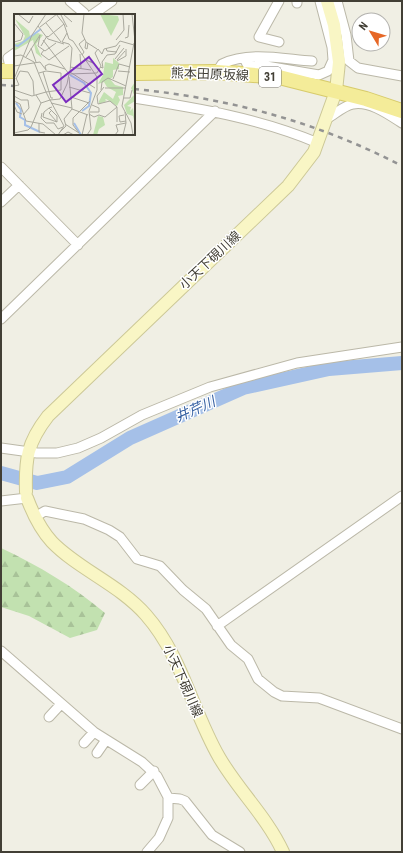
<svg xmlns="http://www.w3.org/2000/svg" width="403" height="853" font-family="'Roboto Condensed','Noto Sans JP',sans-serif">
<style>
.forest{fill:url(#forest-firs)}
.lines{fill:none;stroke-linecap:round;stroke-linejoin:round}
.river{stroke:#a5c0e8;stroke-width:14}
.minor-casing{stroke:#bbb8a8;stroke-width:11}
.secondary-casing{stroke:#ccc897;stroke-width:14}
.primary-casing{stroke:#d7cb6b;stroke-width:16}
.minor{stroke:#fff;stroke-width:9}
.secondary{stroke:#f9f6c5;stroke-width:12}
.primary{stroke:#f4ec99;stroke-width:14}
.rail{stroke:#939393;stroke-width:2.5;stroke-dasharray:5 5;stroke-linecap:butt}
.labels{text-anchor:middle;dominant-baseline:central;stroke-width:3;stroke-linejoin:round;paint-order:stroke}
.shield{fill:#fff;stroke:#7b7972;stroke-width:1}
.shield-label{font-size:12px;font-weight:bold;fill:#423f35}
.street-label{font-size:13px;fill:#423f35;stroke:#fff}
.water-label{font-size:14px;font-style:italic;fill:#3862a3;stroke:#fff}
.inset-river{fill:none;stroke:#a5c0e8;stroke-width:2}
.inset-road{fill:none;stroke:#aaa99e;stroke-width:1}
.view{fill:#7b2cbf;fill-opacity:0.15;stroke:#7b2cbf;stroke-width:2}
.inset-edge{fill:none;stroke:#423f35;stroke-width:2}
</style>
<defs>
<pattern id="forest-firs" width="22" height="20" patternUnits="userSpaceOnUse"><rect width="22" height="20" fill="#c2e1b0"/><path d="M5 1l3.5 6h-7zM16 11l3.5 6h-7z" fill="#a8c298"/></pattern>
</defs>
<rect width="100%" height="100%" fill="#f0efe4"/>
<!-- forest -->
<path class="forest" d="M1 548C39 566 73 586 105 613L97 630 70 638 29 616 1 607Z"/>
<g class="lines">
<!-- river -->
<path class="river" d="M1 473 37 483 67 477 130 438 243 388 329 369 402 363"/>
<!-- minor casing -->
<g class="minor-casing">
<path id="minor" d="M70 1 84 13 83 15
M297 1V3
M337 1 346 35 349 61 358 68 402 76
M92 15 112 1
M279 42 259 37 279 1
M244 58 247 64 266 66 319 75 328 71 333 60 332 47 320 1
M11 71 8 58 15 53
M217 72 222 64C249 51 283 59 312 61
M134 98C197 108 259 118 318 143
M328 118C335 114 345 105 353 104 370 101 388 114 402 123
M1 167 78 245
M1 202 19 185
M1 319 215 111
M1 448 37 453H57L78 448 101 438 142 415 210 387 297 363 402 347
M1 501 27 498
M35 517 45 511 84 519 109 530 120 537 137 559 160 566 183 590 206 609 231 645 248 659 258 679 274 692 282 696 319 698 402 729
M217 626 402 496
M1 651 94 732 142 762 157 776 168 797V818L159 838 147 852
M49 717 61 704
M84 743 94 732
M97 753 106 740
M140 785 154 771
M168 798 180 799 185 801 212 835 240 852"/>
</g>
<!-- secondary casing -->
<g class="secondary-casing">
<path id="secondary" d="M26 492C25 459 27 443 48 416L288 186 314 152 336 91 339 62 334 25 327 1
M27 498C33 514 40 529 52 542 78 569 120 585 146 615 182 656 192 710 219 757 238 790 267 817 283 852"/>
</g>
<!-- primary casing -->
<g class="primary-casing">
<path id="primary" d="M1 71H15
M134 73 217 72 279 77 366 99 402 111"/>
</g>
<!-- minor -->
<use href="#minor" class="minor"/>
<!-- secondary -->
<use href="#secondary" class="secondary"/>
<!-- primary -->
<use href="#primary" class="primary"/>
<!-- rail -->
<path class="rail" d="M1 85 15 86
M134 89C228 98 318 122 402 166"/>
</g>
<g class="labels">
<!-- shield labels -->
<rect class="shield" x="259" y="67" width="22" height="20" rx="3"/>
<g class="shield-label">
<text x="270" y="77">31</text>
</g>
<!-- street labels -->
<g class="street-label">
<text transform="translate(210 74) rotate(2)">熊本田原坂線</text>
<text transform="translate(210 260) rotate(-43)">小天下硯川線</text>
<text transform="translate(183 681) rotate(66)">小天下硯川線</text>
</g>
<!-- water labels -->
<g class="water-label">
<text transform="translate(195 409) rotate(-24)">井芹川</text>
</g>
</g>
<!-- overview -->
<g transform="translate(14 14)">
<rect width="121" height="121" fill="#f0efe4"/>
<path d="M86 0 104 2 105 6 97 22ZM1 5 15 17 16 22 24 19 29 21 22 30 28 44 22 39 19 26 0 37V30L9 27 11 22ZM99 44 105 49V55L99 56V63L96 65 101 71 109 73V81L104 82 106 86 103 92 92 85 91 86 93 87 85 90V87L90 78 99 85 102 78 93 73 90 68 84 70 89 61 91 48 99 50ZM121 68V87L113 92 117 93 116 97 119 94 121 110 119 102 113 100 110 91 120 81 117 74ZM84 102 89 103 91 111 85 115 83 121H79Z" fill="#c2e1b0"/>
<path class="inset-river" d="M0 31 4 32 27 15M56 61 70 69 77 79 75 92 68 97M2 89 7 96 6 103 11 106V111L26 118M60 109 67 121"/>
<path class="inset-road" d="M4 0 15 9 19 2M42 0 50 10 55 25 59 27 83 63V76L75 97 77 115 73 121M49 0 58 8M70 0 68 19 72 28 83 35M118 0 121 27M47 1 53 13M0 9 9 20M32 9 47 28M24 12 34 25 50 30M26 13 43 0M53 19 48 28 55 30 58 34 56 58 81 74M111 24 114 23 115 11M29 26 55 60M102 26 110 16 109 0M0 28 7 26 9 20M72 28 71 34 73 35 74 29M27 32 33 22 34 23 50 10M17 34 22 48M92 34 93 37 103 38M30 36 27 40 35 46 55 32M66 40 67 54M68 41 70 38 65 30 71 25M0 42 7 41 20 48 32 78 47 76V59L32 57 25 59M12 43 26 21 24 32 31 37 42 29M101 45 110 34M72 46 81 50 76 47M103 46 111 37M103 47 112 42V35M0 52 26 48 32 56 31 52 35 50 51 55M56 53 77 56M86 53 89 54 88 48 93 41 101 40 106 31M104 57 116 58M29 58 37 84H39M55 60 83 59 87 52 81 39 84 35 88 40 90 35 102 32 106 27 120 31M0 65 18 21 32 0M2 65 6 57 14 58 19 67 20 81M99 65 105 50 116 53M0 72 5 71 2 64M55 73 76 79M90 73 83 82 84 90 96 87 103 93M91 74H112M0 76 18 82 32 78 36 86 46 85 53 70 55 60M87 76 88 68 94 64 112 72M0 82 7 86H14L15 94 9 101M57 83 75 89M110 84H116L118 76M0 87 6 90 12 107 29 110 42 121M27 89 36 86 50 112 44 121M37 89 58 94M0 91 3 98 8 100M103 93V108M35 94 30 98 29 103 43 108V102L35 94 38 93M58 95 74 101M37 97 35 99 43 108M76 98H85V94L78 91M28 99 27 104 32 109H40L44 115 49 113M75 100 80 103 85 101 91 103 103 93M110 101 105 102 106 108 112 107M25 109V118L31 119M51 110 65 119M0 119 14 116 17 113 27 89 22 81M45 119 52 112 50 105 58 95 55 63M65 119 59 111V104L76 87M49 121 54 118 60 121M68 121 73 100M101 121 104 117 102 111 112 109M109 121 112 109 111 98M119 121 117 109 108 92 120 29"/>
<path class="view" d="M75 43 88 60 52 88 39 71Z"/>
<rect width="121" height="121" class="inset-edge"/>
</g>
<!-- border -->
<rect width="403" height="853" fill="none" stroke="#423f35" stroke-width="4"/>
<!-- north arrow -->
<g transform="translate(371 32) rotate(308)"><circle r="19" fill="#ffffff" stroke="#b3b2ae"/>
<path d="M0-3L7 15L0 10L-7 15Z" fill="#e66726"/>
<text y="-6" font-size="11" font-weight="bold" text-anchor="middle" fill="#423f35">N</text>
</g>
</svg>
